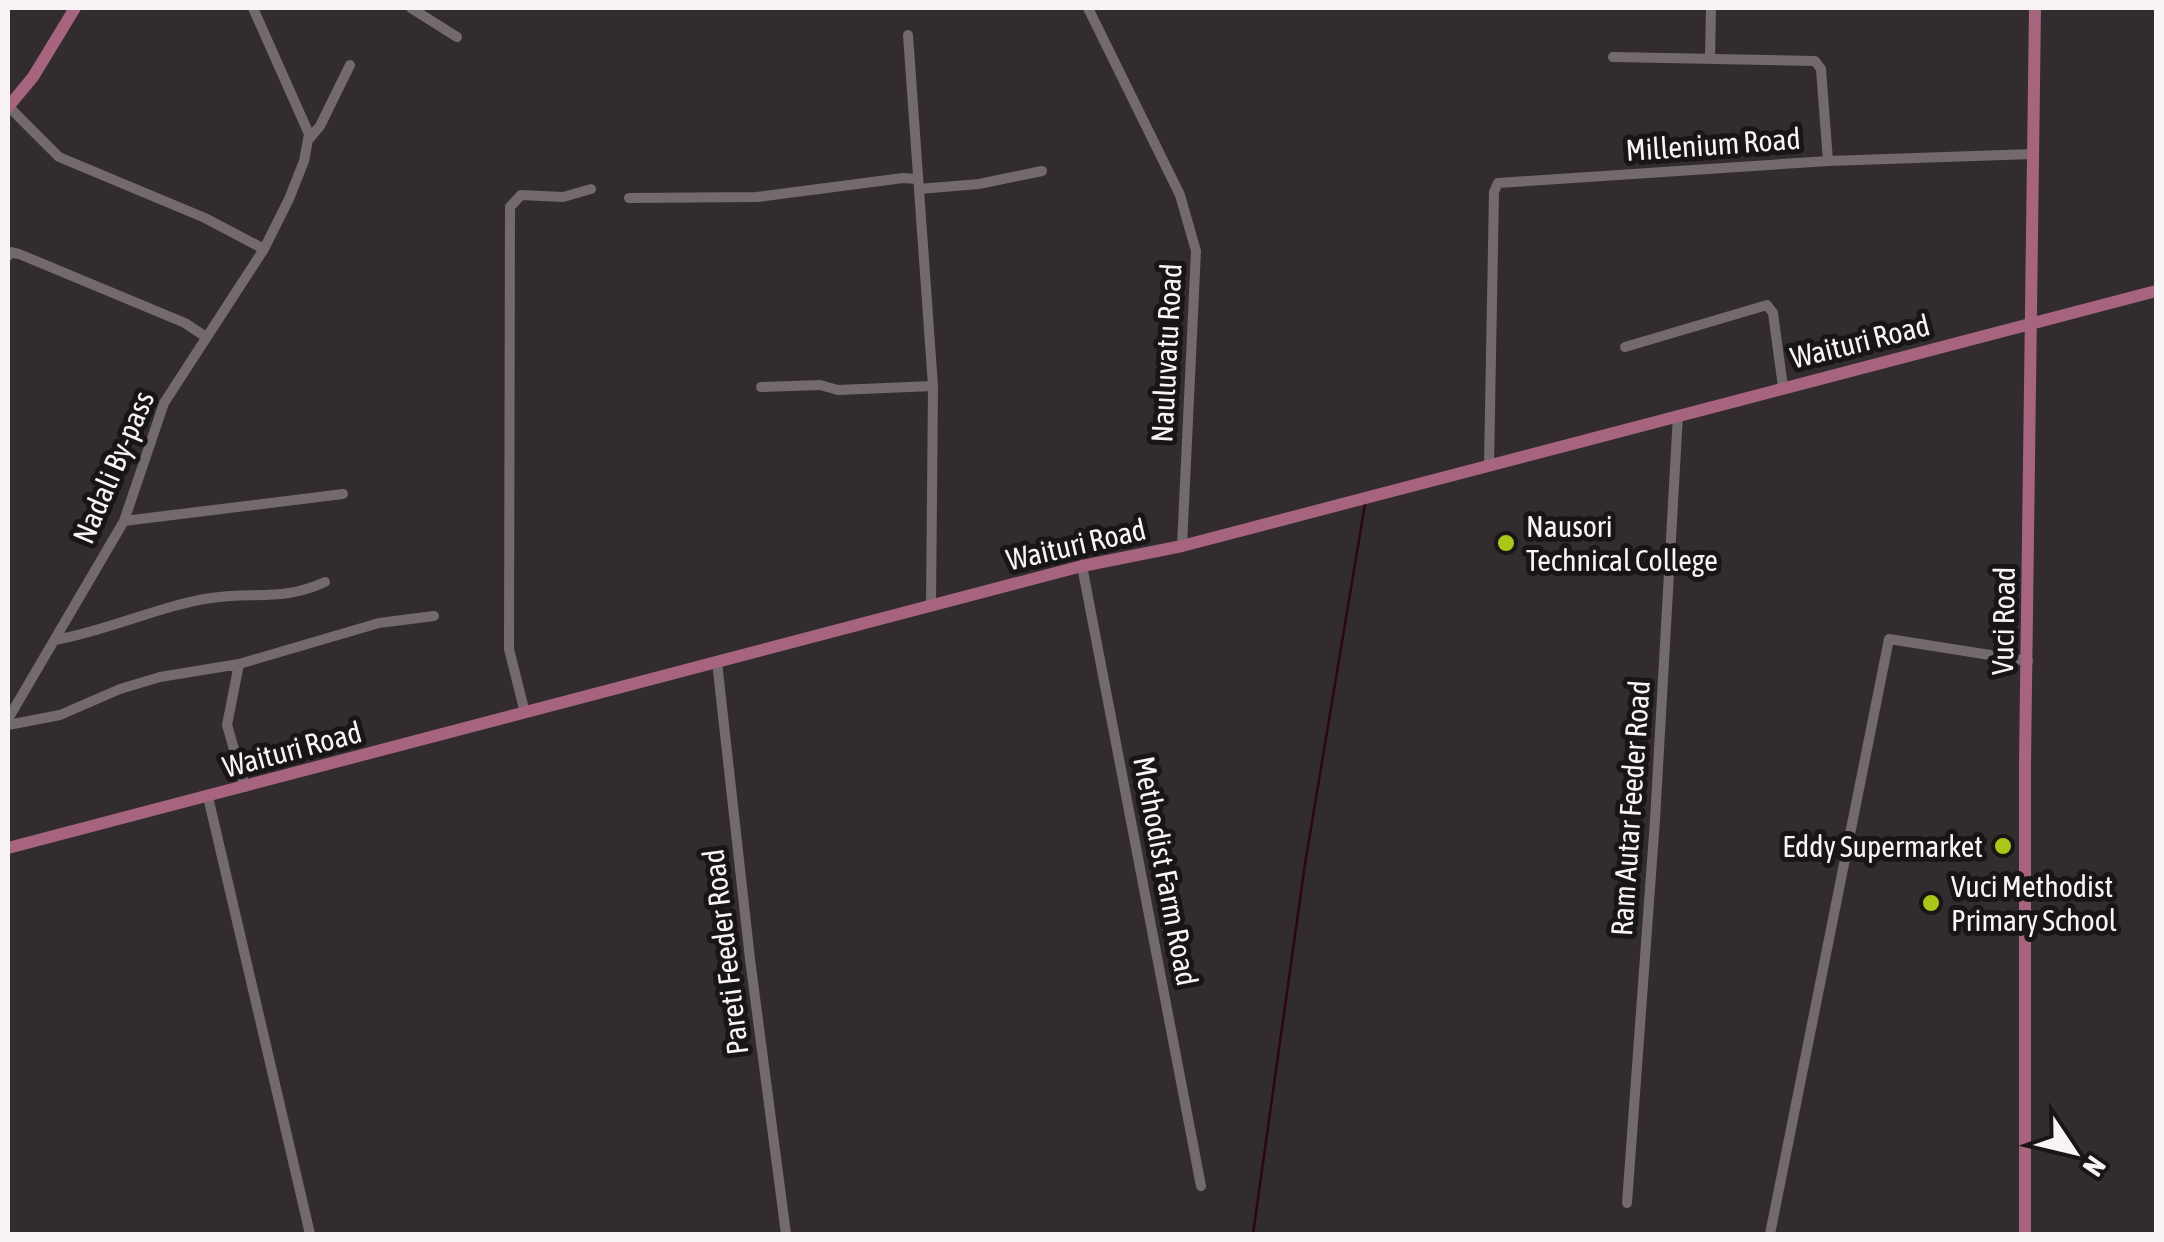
<svg xmlns="http://www.w3.org/2000/svg" width="2164" height="1242" font-family="'Asap Condensed',sans-serif">
<style>
.lines{fill:none;stroke-linecap:round;stroke-linejoin:round}
.stream{stroke:#2e0518;stroke-width:2.5}
.minor{stroke:#726a6c;stroke-width:10}
.major{stroke:#a6647f;stroke-width:12}
.poi-dot{fill:#aac719;stroke:#181516;stroke-width:4}
.labels{text-anchor:middle;dominant-baseline:central;stroke-width:10;stroke-linejoin:round;paint-order:stroke}
.street-label{font-size:30px;fill:#f8f3f4;stroke:#181516}
.poi-label{font-size:30px;fill:#f8f3f4;stroke:#181516;text-anchor:start}
</style>
<rect width="100%" height="100%" fill="#332c2e"/>
<g class="lines">
<!-- stream -->
<path class="stream" d="M1253 1234 1305 864 1365 504"/>
<!-- minor -->
<path class="minor" d="M411 8 457 37
M1088 8 1180 195 1196 251 1182 546
M908 35 933 386 931 606
M1613 57 1815 61 1821 69 1828 161
M1710 58 1711 8
M8 106 59 157 205 218 264 249
M309 139 320 126 350 65
M919 189 979 184 1042 171
M629 198 757 197 903 178 918 179
M8 256 10 252 19 254 185 323 206 337
M1625 347 1767 305 1773 313 1783 387
M761 387 820 385 838 390 933 386
M1489 465 1494 192 1498 183 1828 161 2033 154
M124 521 343 494
M1082 566 1201 1186
M55 640C108 631 158 606 211 598 255 591 281 602 325 582
M717 662 750 959 786 1234
M239 664 227 725 245 787
M525 713 509 649 510 207 521 195 563 197 591 189
M8 719 124 521 164 403 264 249 289 199 304 161 309 134 253 8
M8 725 60 715 120 689 160 677 239 664 379 623 434 616
M208 797 310 1234
M1627 1203 1655 820 1678 415
M1770 1234 1889 639 2028 661"/>
<!-- major -->
<path class="major" d="M8 107 33 77 75 8
M8 848 1082 566 1182 546 2156 291
M2025 1234V763L2035 8"/>
</g>
<!-- markers -->
<g class="poi-dot">
<circle cx="1506" cy="543" r="10"/>
<circle cx="2003" cy="846" r="10"/>
<circle cx="1931" cy="903" r="10"/>
</g>
<g class="labels">
<!-- street labels -->
<g class="street-label">
<text transform="translate(1713 144) rotate(-4)">Millenium Road</text>
<text transform="translate(1860 341) rotate(-14)">Waituri Road</text>
<text transform="translate(1166 353) rotate(-87)">Nauluvatu Road</text>
<text transform="translate(113 467) rotate(-67)">Nadali By-pass</text>
<text transform="translate(1076 544) rotate(-13)">Waituri Road</text>
<text transform="translate(2003 621) rotate(-89)">Vuci Road</text>
<text transform="translate(292 749) rotate(-15)">Waituri Road</text>
<text transform="translate(1630 808) rotate(-86)">Ram Autar Feeder Road</text>
<text transform="translate(1166 871) rotate(79)">Methodist Farm Road</text>
<text transform="translate(725 952) rotate(-97)">Pareti Feeder Road</text>
</g>
<!-- poi labels -->
<g class="poi-label">
<text x="1526" y="526">Nausori<tspan x="1526" dy="34">Technical College</tspan></text>
<text x="1983" y="846" text-anchor="end">Eddy Supermarket</text>
<text x="1951" y="886">Vuci Methodist<tspan x="1951" dy="34">Primary School</tspan></text>
</g>
</g>
<!-- border -->
<rect width="2164" height="1242" fill="none" stroke="#f8f3f4" stroke-width="20"/>
<!-- north arrow -->
<g transform="translate(2074 1152) rotate(125)" stroke="#181516" stroke-width="8" paint-order="stroke">
<path d="M0-8L18 38L0 25L-18 38Z" fill="#f8f3f4"/>
<text y="-15" font-size="28" font-weight="bold" text-anchor="middle" fill="#f8f3f4">N</text>
</g>
</svg>
